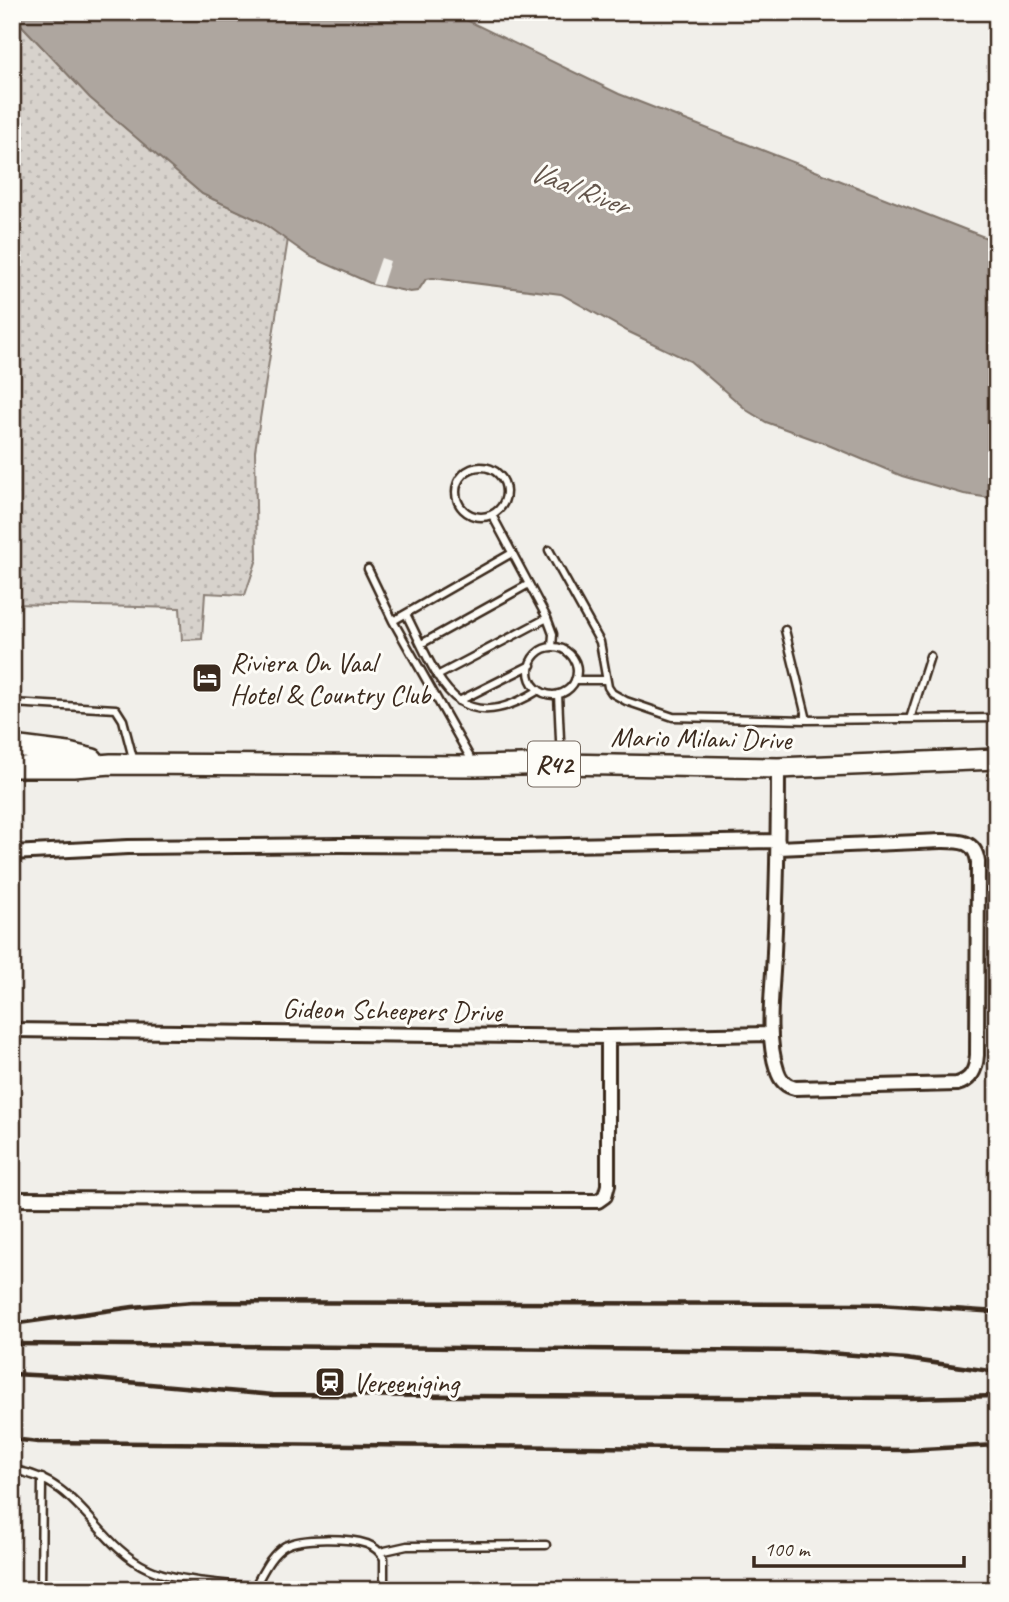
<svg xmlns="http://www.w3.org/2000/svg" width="1009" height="1602" font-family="Caveat,sans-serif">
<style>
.grass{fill:url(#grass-dots);stroke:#897e75;stroke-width:2}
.water{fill:#aea69f;stroke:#80746b;stroke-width:2}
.pier{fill:#f1efea}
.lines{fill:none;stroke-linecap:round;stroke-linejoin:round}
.service-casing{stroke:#3b2a1e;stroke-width:11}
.minor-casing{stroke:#3b2a1e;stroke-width:18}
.primary-casing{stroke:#3b2a1e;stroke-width:24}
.service{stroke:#fdfcf7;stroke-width:6}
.minor{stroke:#fdfcf7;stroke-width:12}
.primary{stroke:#fdfcf7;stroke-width:19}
.rail{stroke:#3b2a1e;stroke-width:4.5}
.labels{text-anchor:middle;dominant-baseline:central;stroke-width:6;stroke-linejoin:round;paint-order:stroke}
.shield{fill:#fdfcf7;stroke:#75695f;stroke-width:2}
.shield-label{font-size:26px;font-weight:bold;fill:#3b2a1e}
.poi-label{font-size:28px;fill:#3b2a1e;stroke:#fdfcf7;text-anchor:start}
.street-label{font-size:28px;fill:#3b2a1e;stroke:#fdfcf7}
.water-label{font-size:30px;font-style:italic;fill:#63554b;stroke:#fdfcf7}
</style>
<defs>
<pattern id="grass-dots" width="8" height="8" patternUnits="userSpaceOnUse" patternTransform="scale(1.75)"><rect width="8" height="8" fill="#d7d2cc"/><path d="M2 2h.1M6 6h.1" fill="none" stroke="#b9b4af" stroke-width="1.8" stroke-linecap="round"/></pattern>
</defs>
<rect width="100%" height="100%" fill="#f1efea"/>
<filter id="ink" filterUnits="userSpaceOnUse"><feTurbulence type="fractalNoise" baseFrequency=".0143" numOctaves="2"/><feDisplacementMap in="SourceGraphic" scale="14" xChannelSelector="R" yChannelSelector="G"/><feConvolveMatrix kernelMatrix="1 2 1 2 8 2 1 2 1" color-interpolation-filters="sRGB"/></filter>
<g filter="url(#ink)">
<!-- grass -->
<path class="grass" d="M12 15 91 98 202 194 260 221 288 239 255 451 257 559 245 595 205 593 202 639 182 640 180 608 12 604Z"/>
<!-- water -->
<path class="water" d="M12 12H450L619 94 997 242V499L964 494 902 476 821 442 766 422 748 411 690 361 629 332 561 294 433 278 426 279 418 291 410 292 372 284 309 256 260 221 202 194 90 98 12 15Z"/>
<!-- pier -->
<path class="pier" d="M381 258 390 261 382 286 372 284Z"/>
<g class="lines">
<!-- service casing -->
<g class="service-casing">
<path id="service" d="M456 492a25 25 0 1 1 50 0a25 25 0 1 1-50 0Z
M492 515 547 618 553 634 552 647
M549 550 600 642 608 687 612 693 626 701 673 717 807 720 997 718
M368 569 393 621 472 761
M406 614C439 679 455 742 539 690
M393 621 512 553
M785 630 807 720
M421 644 529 584
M529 671a24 24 0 1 1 48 0a24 24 0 1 1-48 0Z
M437 676 547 618
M575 680H605
M558 694 561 762
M459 701 531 665
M12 703 116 709 123 720 134 762
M910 719 930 656
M12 1470C81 1479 95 1545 149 1569 182 1584 250 1585 288 1590
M12 1509V1541
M380 1552 407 1546 546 1545
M255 1586C263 1572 271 1554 285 1546 302 1537 349 1538 367 1544 375 1547 380 1552 384 1558V1590
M41 1590 42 1478"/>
</g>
<!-- minor casing -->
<g class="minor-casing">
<path id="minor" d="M778 768C778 830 777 890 774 952 773 989 765 1034 777 1070 780 1080 785 1086 795 1088L957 1084C972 1080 976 1069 977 1055L978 862C975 840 959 841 941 841L778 848
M12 853 128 847 340 845 517 846 778 841
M12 1030 608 1037 771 1034
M12 1199 598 1201 605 1196 608 1185V1037"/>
</g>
<!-- primary casing -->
<g class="primary-casing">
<path id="primary" d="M12 746 68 753 93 759
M12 767H74L111 764 475 766 561 764 778 768 997 759"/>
</g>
<!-- service -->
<use href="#service" class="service"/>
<!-- minor -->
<use href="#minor" class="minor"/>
<!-- primary -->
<use href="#primary" class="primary"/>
<!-- rail -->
<path class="rail" d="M12 1324 133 1307 193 1302 880 1304 997 1312
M12 1344 803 1351 906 1359 997 1372
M12 1374 72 1377 273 1395 911 1398 997 1396
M12 1439 38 1442 905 1450 997 1445"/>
</g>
</g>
<!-- icons -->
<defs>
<g id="hotel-square" transform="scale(1.575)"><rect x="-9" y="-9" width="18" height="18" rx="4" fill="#3b2a1e" stroke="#fdfcf7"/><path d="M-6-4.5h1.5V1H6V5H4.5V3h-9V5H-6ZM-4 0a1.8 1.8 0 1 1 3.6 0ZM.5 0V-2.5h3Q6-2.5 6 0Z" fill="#fff"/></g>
<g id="station-square" transform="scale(1.575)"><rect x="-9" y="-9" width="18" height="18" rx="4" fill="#3b2a1e" stroke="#fdfcf7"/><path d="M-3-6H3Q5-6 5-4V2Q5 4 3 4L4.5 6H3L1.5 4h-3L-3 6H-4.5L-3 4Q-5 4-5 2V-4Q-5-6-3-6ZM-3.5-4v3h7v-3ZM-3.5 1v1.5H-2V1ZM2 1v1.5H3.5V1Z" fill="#fff"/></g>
</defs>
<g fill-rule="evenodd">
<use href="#hotel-square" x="207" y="678"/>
<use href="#station-square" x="330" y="1382"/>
</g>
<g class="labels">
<!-- shield labels -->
<rect class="shield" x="528" y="741.5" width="52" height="45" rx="5"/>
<g class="shield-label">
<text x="554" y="764">R42</text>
</g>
<!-- poi labels -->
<g class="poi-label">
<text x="230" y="662">Riviera On Vaal<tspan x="230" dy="32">Hotel &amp; Country Club</tspan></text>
<text x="353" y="1382">Vereeniging</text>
</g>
<!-- street labels -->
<g class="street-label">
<text transform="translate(701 738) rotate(1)">Mario Milani Drive</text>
<text transform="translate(392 1010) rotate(1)">Gideon Scheepers Drive</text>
</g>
<!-- water labels -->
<g class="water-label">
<text transform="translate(579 188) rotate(21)">Vaal River</text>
</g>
</g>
<!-- margin -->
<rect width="1009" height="1602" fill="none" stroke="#fdfcf7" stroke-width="42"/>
<rect x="21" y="21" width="967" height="1560" fill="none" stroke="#3b2a1e" stroke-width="2.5" filter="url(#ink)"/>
<!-- scale -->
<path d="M754 1556v10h210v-10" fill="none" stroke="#3b2a1e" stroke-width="3.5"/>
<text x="764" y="1556" font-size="21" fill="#3b2a1e" stroke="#fdfcf7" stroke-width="5" paint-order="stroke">100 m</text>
</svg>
